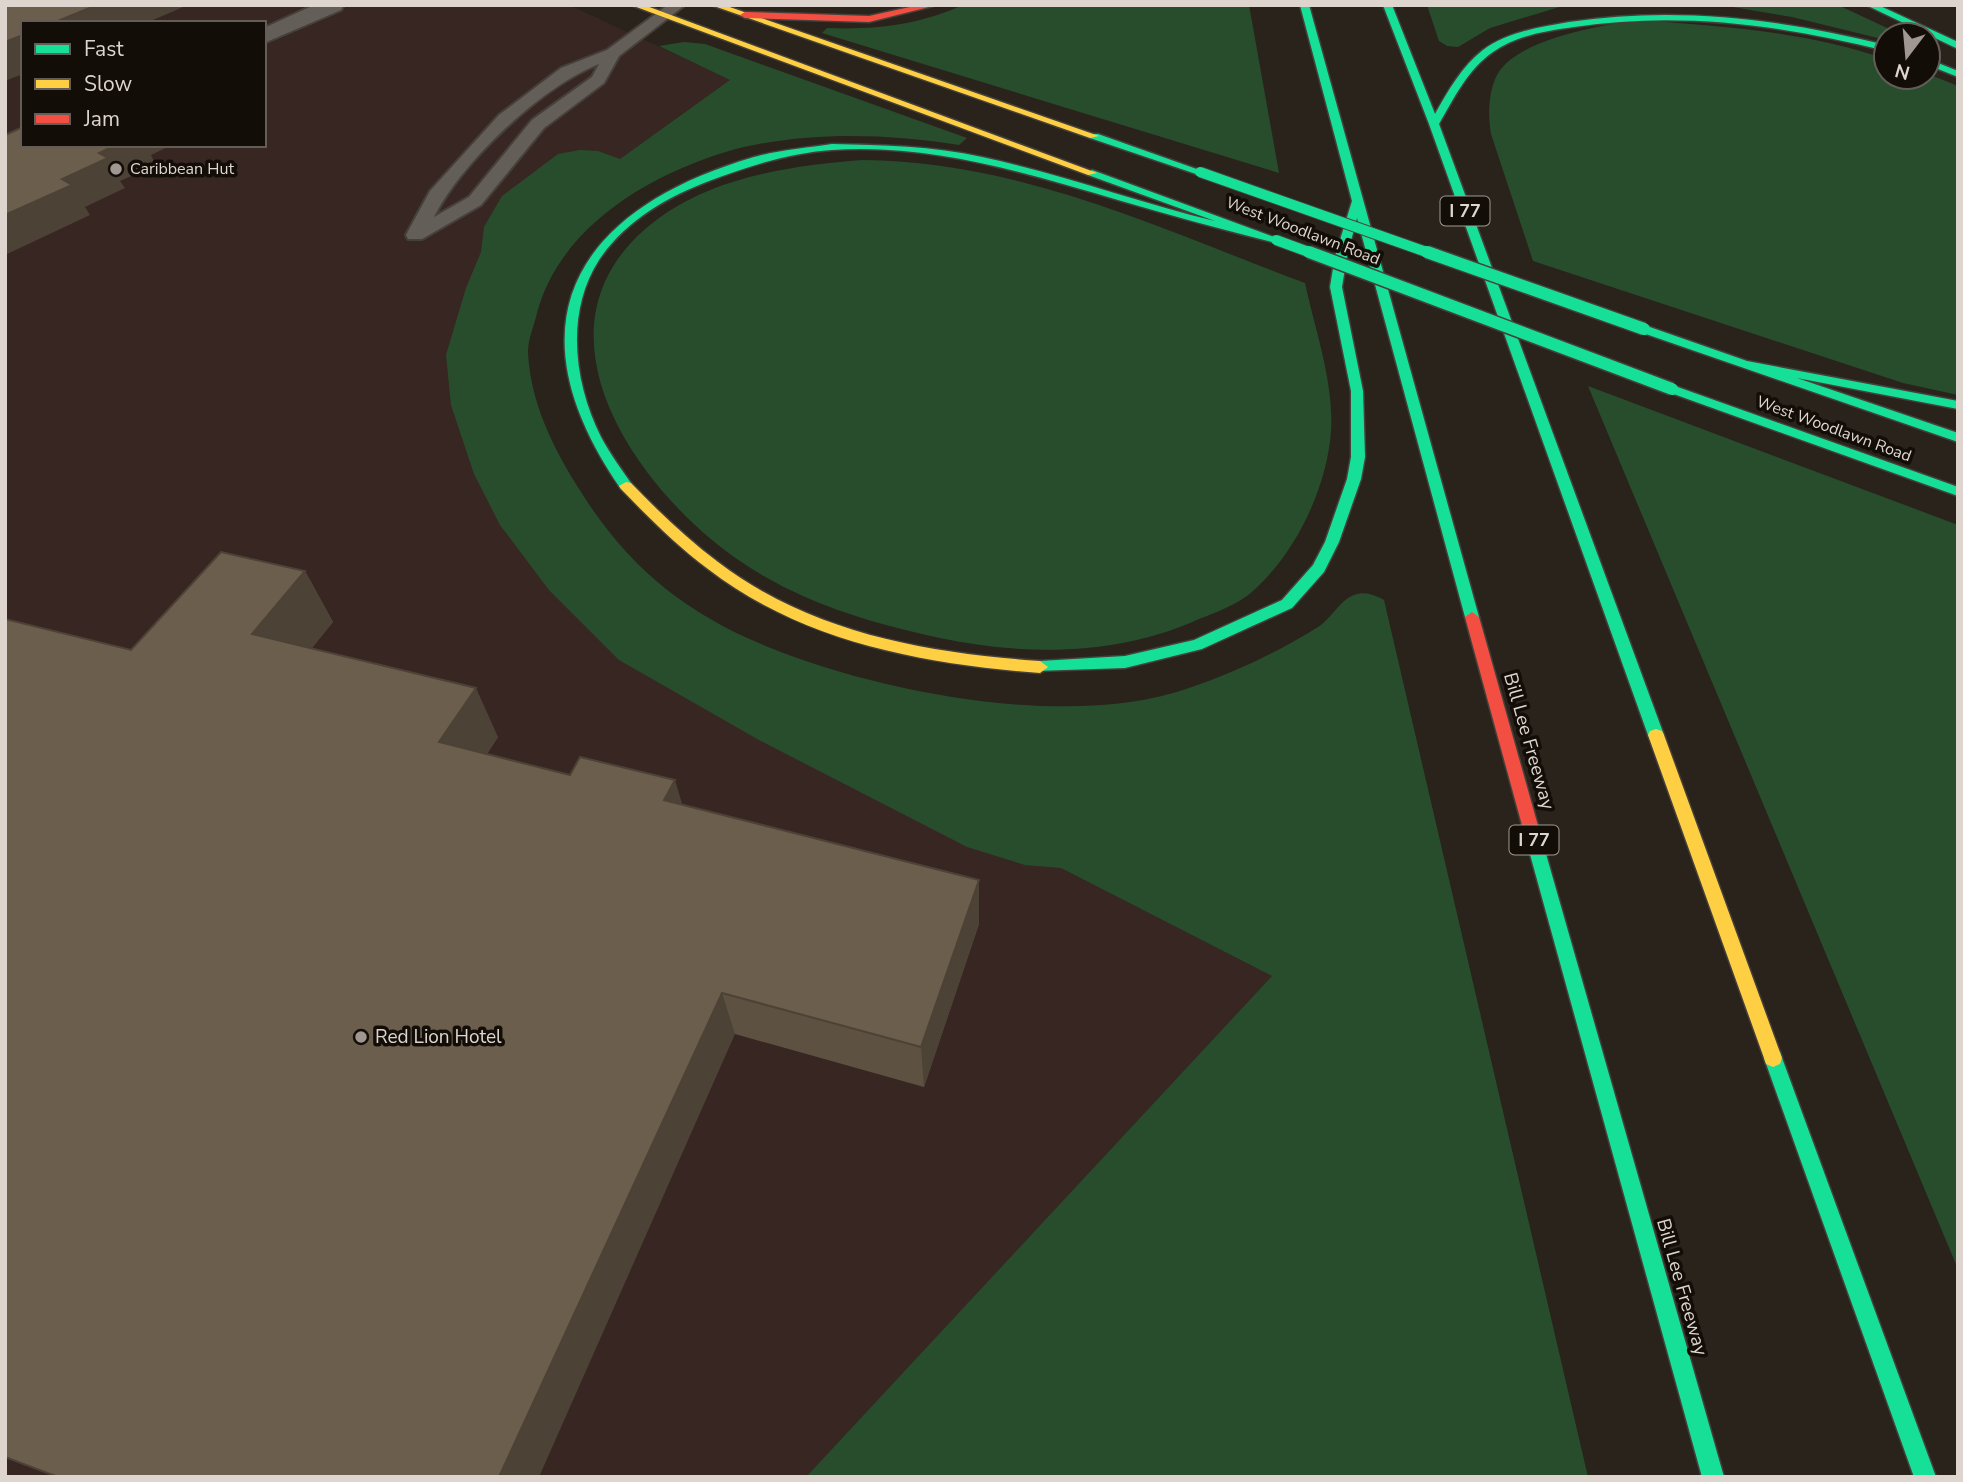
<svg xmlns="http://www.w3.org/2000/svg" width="1963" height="1482" font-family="'Nunito Sans',sans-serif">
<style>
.commercial{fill:#382622;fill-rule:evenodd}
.green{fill:#284d2d}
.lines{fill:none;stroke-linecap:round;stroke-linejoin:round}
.lane-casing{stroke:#46403b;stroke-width:4}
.street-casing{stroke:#46403b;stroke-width:4}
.fast-casing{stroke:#46403b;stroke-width:3}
.slow-casing{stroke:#46403b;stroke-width:3}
.jam-casing{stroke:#46403b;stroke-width:3}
.lane{fill:#635e58;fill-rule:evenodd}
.street{fill:#635e58;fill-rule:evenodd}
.fast{fill:#16e098;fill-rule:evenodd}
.slow{fill:#ffcf43;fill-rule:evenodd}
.jam{fill:#f24e42;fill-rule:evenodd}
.fast-bridge-far1-casing{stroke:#46403b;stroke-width:12;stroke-linecap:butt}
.fast-bridge-casing{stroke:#46403b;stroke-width:15;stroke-linecap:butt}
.fast-bridge-far1{stroke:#16e098;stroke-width:10}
.fast-bridge{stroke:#16e098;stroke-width:12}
.wall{fill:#5d5142}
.shaded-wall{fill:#4c4236}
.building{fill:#6c5e4d;stroke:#4c4236;stroke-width:2}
.poi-dot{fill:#9f9790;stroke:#130d08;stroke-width:2.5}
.labels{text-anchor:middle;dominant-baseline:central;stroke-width:7;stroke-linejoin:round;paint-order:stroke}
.far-poi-label{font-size:16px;fill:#ded6ce;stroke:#130d08;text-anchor:start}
.far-street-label{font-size:16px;fill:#ded6ce;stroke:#130d08}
.shield{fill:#130d08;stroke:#a19a93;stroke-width:2}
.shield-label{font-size:18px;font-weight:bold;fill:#ded6ce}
.street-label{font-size:19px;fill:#ded6ce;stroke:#130d08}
.poi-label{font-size:19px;fill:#ded6ce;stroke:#130d08;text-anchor:start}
</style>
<rect width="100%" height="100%" fill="#29231c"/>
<!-- commercial -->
<path class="commercial" d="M5 5H569L731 80 571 194 518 248 494 478 1061 868 1272 976 806 1477H5ZM23 23H264V145H23Z"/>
<!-- green -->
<path class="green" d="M963 5H1249L1279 173 822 33 827 28C875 30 919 25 963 5Z
M1427 5H1566L1490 28 1458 47 1447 46 1439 41Z
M1721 5H1838L1902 35H1886V40L1792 17Z
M1636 20C1721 26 1804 31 1886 59V77H1928V74L1958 86V395L1903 383 1533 261 1491 134C1488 115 1488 93 1497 75 1517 39 1599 26 1636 20Z
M684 42 705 44 967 138 959 145C886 133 801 131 729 151 648 175 560 227 537 313 534 326 528 339 528 352 530 402 554 450 581 492 629 568 685 613 768 647 881 693 1072 730 1189 688 1234 673 1278 652 1318 627 1331 619 1340 600 1354 595 1365 591 1374 595 1384 600L1588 1477H806L1272 976 1061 868 1025 865 967 847 759 740 619 660 549 590 500 525 474 474 451 405 446 355 466 288 481 252 484 227 502 196 558 154 580 150 598 151 620 159 730 80 659 46Z
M862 160C1020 161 1160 229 1305 283 1315 330 1334 382 1331 431 1327 490 1293 559 1247 596 1233 606 1215 613 1199 619 1118 656 1026 656 940 638 871 623 802 603 743 563 643 497 525 337 643 231 702 178 787 166 862 160Z
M1588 386 1958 525V1269Z"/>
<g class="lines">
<!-- lane casing -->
<g class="lane-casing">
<path id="lane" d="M668 5H685L619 56 604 83 544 128 481 205 422 239H408L406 235 430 191 499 115 561 68 607 50ZM599 64 592 77 532 120 469 197 434 217C462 162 541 87 599 64Z"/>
</g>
<!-- street casing -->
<g class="street-casing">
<path id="street" d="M314 5H344L341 10 264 43V28Z"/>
</g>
<!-- fast casing -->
<g class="fast-casing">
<path id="fast" d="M1300 5H1309L1479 617 1472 622 1465 617 1357 218 1347 256 1342 287 1363 391 1365 457 1361 479 1339 542 1324 572 1292 608 1202 649 1125 668 1035 671 1032 667 1040 661 1125 656 1194 640 1282 600 1313 565 1325 542 1347 479 1351 457V391L1330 287 1335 256 1352 201Z
M1383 5H1392L1435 114C1448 91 1462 66 1483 50 1507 32 1540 27 1569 22 1677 6 1781 19 1886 45V51C1783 25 1680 11 1574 27 1546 31 1517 35 1493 52 1468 69 1454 98 1439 124L1664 735 1662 739H1650L1648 735 1429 124Z
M1866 5H1878L1958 42V49Z
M1928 59 1958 71V77L1928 65Z
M1090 134H1098L1205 172 1196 174 1090 138Z
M832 144C883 145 932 146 982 157 1061 174 1136 202 1215 221L1088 175 1087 173 1092 170 1282 240 1276 243C1223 230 1170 215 1118 200 1026 173 929 143 832 150 789 153 749 166 709 181 667 197 625 221 599 260 565 313 574 383 601 437 610 454 622 470 633 486L631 489H621C507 325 573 210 754 157 779 150 807 148 832 144Z
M1644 325 1747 361 1958 401V409L1797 378 1958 433V442L1640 332V326Z
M1672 385 1958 487V496L1668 392V386Z
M1536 840 1542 842 1544 847 1724 1477H1702L1528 847 1530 842Z
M1773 1049 1780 1052 1782 1058 1936 1477H1914L1764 1058 1766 1052Z"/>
</g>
<!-- slow casing -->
<g class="slow-casing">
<path id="slow" d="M631 5H644L1097 173 1088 175Z
M711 5H724L1099 136 1090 138Z
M626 482 631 483C658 511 686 538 718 562 811 633 926 653 1040 661L1048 667 1040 673C923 664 803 642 708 569 676 545 649 518 621 489L619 486Z
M1656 729 1662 731 1664 735 1782 1058 1780 1064 1773 1067 1766 1064 1764 1058 1648 735 1650 731Z"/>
</g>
<!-- jam casing -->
<g class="jam-casing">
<path id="jam" d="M919 5H937L869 22 745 18 740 15 745 12 869 16Z
M1472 612 1479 617 1544 847 1542 852 1536 854 1530 852 1528 847 1465 617Z"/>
</g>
<!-- lane -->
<use href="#lane" class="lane"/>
<!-- street -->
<use href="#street" class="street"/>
<!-- fast -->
<use href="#fast" class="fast"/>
<!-- slow -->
<use href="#slow" class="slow"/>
<!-- jam -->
<use href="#jam" class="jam"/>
<!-- fast-bridge-far1 casing -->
<g class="fast-bridge-far1-casing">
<path id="fast-bridge-far1" d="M1200 172 1432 254
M1276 240 1314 254"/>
</g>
<!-- fast-bridge casing -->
<g class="fast-bridge-casing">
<path id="fast-bridge" d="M1309 252 1672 389
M1427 252 1644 329"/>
</g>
<!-- fast-bridge-far1 -->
<use href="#fast-bridge-far1" class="fast-bridge-far1"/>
<!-- fast-bridge -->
<use href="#fast-bridge" class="fast-bridge"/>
</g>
<!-- wall -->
<path class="wall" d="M305 571 333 622 311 649 498 737 487 754 683 805 979 924 924 1087 735 1034 131 650Z"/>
<!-- shaded-wall -->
<path class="shaded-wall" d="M97 5H188L146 23H53Z
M23 35V74L5 81V42Z
M116 145H172L151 155 156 165 120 181 125 188 85 207 90 215 5 255V215L62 179 99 153Z
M305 571 333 622 283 684 252 634Z
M476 688 498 737 463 790 439 742Z
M675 780 689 827 664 800Z
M979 880V924L924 1087 921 1047Z
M722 993 735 1034 539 1477H499Z"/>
<!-- building -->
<path class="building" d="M5 5H97L53 23H23V35L5 42Z
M23 127V145H116L99 153 108 158 62 179 72 185 5 215V135Z
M221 552 305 571 252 634 476 688 439 742 570 775 580 757 675 780 664 800 979 880 921 1047 722 993 499 1477H58L5 1457V619L131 650Z"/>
<!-- markers -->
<g class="poi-dot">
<circle cx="116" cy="169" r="7"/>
<circle cx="361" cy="1037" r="7"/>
</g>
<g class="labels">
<!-- far-poi labels -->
<g class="far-poi-label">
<text x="130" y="169">Caribbean Hut</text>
</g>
<!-- far-street labels -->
<g class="far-street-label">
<text transform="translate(1303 231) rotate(21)">West Woodlawn Road</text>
<text transform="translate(1834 429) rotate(20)">West Woodlawn Road</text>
</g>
<!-- shield labels -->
<g class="shield">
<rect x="1440.5" y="196.5" width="49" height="29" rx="5"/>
<rect x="1509.5" y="825.5" width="49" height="29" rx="5"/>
</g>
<g class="shield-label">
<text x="1465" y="211">I 77</text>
<text x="1534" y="840">I 77</text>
</g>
<!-- street labels -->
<g class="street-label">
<text transform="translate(1529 741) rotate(74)">Bill Lee Freeway</text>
<text transform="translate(1682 1287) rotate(74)">Bill Lee Freeway</text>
</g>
<!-- poi labels -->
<g class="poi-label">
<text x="375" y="1037">Red Lion Hotel</text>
</g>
</g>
<!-- border -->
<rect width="1963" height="1482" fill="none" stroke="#ded6ce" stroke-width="14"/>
<!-- legend -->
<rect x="21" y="21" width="245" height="126" fill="#130d08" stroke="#645d57" stroke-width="2"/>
<rect x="35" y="44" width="35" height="10" fill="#16e098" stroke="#645d57" stroke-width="2"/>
<text x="84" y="56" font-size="21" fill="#ded6ce">Fast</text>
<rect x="35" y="79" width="35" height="10" fill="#ffcf43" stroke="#645d57" stroke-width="2"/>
<text x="84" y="91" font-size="21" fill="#ded6ce">Slow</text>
<rect x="35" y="114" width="35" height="10" fill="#f24e42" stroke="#645d57" stroke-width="2"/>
<text x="84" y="126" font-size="21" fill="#ded6ce">Jam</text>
<!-- north arrow -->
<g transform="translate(1907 56) rotate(196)"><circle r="33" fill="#130d08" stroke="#645d57" stroke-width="2"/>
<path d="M0-5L12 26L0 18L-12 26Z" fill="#9f9790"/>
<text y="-10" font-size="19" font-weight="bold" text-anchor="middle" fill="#ded6ce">N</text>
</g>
</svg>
